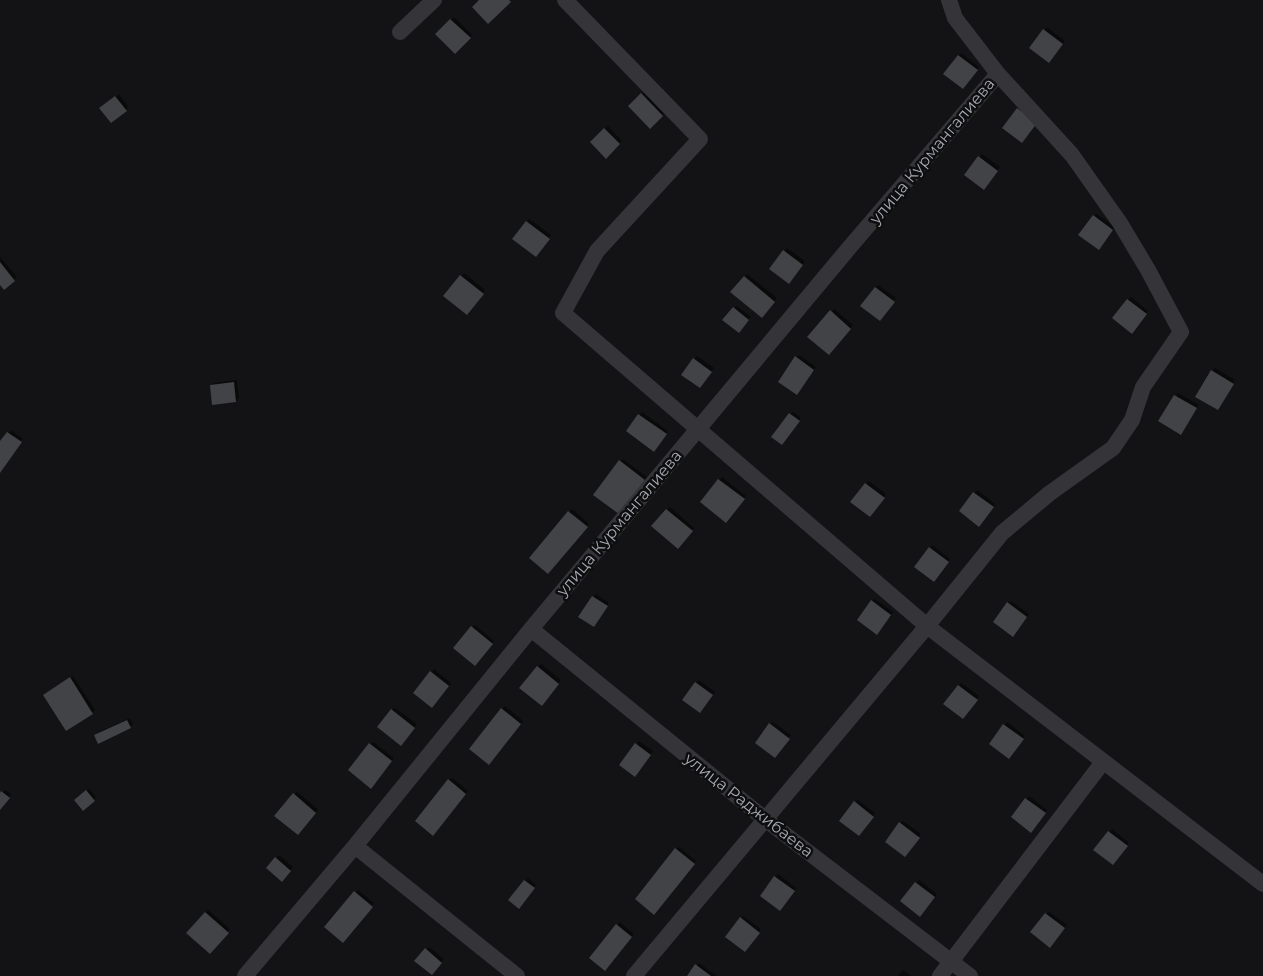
<svg xmlns="http://www.w3.org/2000/svg" width="1263" height="976" font-family="Montserrat,sans-serif">
<style>
.shadow{fill:#0007}
.building{fill:#424347}
.lines{fill:none;stroke-linecap:round;stroke-linejoin:round}
.street{stroke:#353539;stroke-width:16}
.labels{text-anchor:middle;dominant-baseline:central;stroke-width:5;stroke-linejoin:round;paint-order:stroke}
.street-label{font-size:16px;fill:#a6aab4;stroke:#0e0e0f}
</style>
<rect width="100%" height="100%" fill="#131315"/>
<!-- shadow -->
<path class="shadow" d="M454 17 472 35 455 52 437 34Z
M1047 27 1065 41 1051 59 1031 48Z
M961 53 979 67 965 85 959 56Z
M645 91 665 112 650 127 630 106Z
M119 94 128 107 126 110 104 106Z
M608 126 622 141 606 156 592 142Z
M982 154 1000 167 986 186 966 175Z
M1097 214 1115 227 1101 245 1094 216Z
M529 219 551 235 539 252 527 222Z
M787 248 805 261 792 280 771 269Z
M0 257 17 277 5 288 0 282Z
M464 273 485 290 470 310 445 296Z
M747 274 777 298 762 316 732 291Z
M878 285 896 298 883 316 862 306Z
M1131 297 1148 311 1135 329 1128 300Z
M737 306 751 317 738 331 734 308Z
M834 309 853 325 829 353 809 337Z
M799 355 816 367 799 390 796 357Z
M697 356 714 368 702 384 683 374Z
M1215 368 1235 380 1218 408 1212 371Z
M237 380 239 398 236 401 211 385 214 383Z
M1178 393 1199 405 1181 433 1160 421Z
M642 412 668 431 656 447 628 431Z
M793 412 801 418 784 440 790 414Z
M11 430 23 439 0 472V444Z
M623 459 647 477 621 510 620 461Z
M722 477 746 496 729 518 702 502Z
M869 481 886 494 873 513 866 484Z
M977 490 995 504 981 522 961 511Z
M670 507 694 528 678 547 653 526Z
M572 509 589 524 548 572 531 558Z
M932 545 950 559 937 577 930 548Z
M596 594 609 603 596 623 593 597Z
M875 599 893 612 879 630 872 601Z
M1011 601 1029 614 1015 632 1008 603Z
M475 625 494 641 478 661 472 627Z
M541 664 561 680 545 701 522 688Z
M434 669 451 683 435 703 415 693Z
M73 676 95 710 92 713 48 692Z
M699 680 715 692 702 709 696 683Z
M961 683 979 696 965 715 959 686Z
M505 706 523 721 491 761 502 709Z
M395 708 417 724 404 741 392 710Z
M130 718 133 724 130 727 96 735 99 732Z
M773 722 791 735 777 753 770 724Z
M1007 722 1025 736 1012 754 991 743Z
M639 741 653 751 638 772 621 765Z
M373 742 394 758 374 784 370 744Z
M452 778 468 791 435 831 449 780Z
M89 789 96 797 94 800H76Z
M5 790 11 794 0 809V796Z
M297 792 318 809 300 831 276 816Z
M1029 796 1047 810 1033 828 1013 817Z
M858 800 875 813 862 831 855 802Z
M903 821 921 834 907 852 900 823Z
M1112 829 1129 843 1116 861 1095 850Z
M679 847 696 861 657 910 676 849Z
M279 855 293 867 282 880 268 868Z
M778 874 796 888 783 906 762 895Z
M528 878 536 885 521 904 510 900Z
M919 880 937 894 923 912 916 883Z
M358 890 374 903 345 938 326 927Z
M208 910 230 929 210 952 188 933Z
M1049 912 1067 925 1053 943 1046 914Z
M743 916 761 929 747 947 741 918Z
M620 922 634 934 608 966 617 925Z
M429 947 444 959 432 973 417 961Z
M699 963 717 976H689Z
M903 970 911 976H898Z"/>
<!-- building -->
<path class="building" d="M479 0H509L511 2 488 24 472 7Z
M450 19 471 38 455 54 435 34Z
M1043 29 1063 44 1049 63 1029 48Z
M958 55 978 70 963 89 943 74Z
M641 93 663 116 650 129 628 106Z
M115 96 127 111 111 123 99 108Z
M1017 108 1037 123 1022 143 1002 128Z
M604 128 620 144 606 159 590 142Z
M978 156 998 171 984 190 964 175Z
M1093 215 1113 230 1099 250 1078 235Z
M526 221 550 239 536 257 512 239Z
M783 250 803 265 789 284 769 269Z
M0 262 15 281 4 290 0 285Z
M460 275 484 294 467 315 443 296Z
M744 276 775 302 762 318 730 292Z
M875 287 895 302 880 321 860 306Z
M1127 299 1147 314 1132 334 1112 318Z
M733 307 749 320 739 333 722 320Z
M830 310 851 329 829 355 807 337Z
M795 356 814 370 797 395 778 382Z
M693 358 712 372 700 388 681 375Z
M1211 370 1234 384 1218 410 1195 397Z
M234 382 236 402 212 405 210 385Z
M1174 395 1197 408 1181 435 1158 421Z
M789 413 800 421 782 445 771 437Z
M638 414 667 434 654 452 626 431Z
M7 432 22 442 0 473V441Z
M619 460 645 480 619 514 593 495Z
M718 479 745 499 726 523 700 502Z
M865 483 885 498 870 517 850 502Z
M973 492 994 507 979 527 959 511Z
M666 509 693 531 678 549 651 526Z
M568 511 588 527 548 574 529 558Z
M929 547 949 562 934 582 914 567Z
M592 596 608 606 594 627 578 617Z
M871 600 891 615 877 635 857 620Z
M1007 602 1027 617 1013 637 993 622Z
M471 626 493 644 475 666 453 648Z
M537 666 559 684 542 706 519 688Z
M430 671 449 686 432 708 413 693Z
M70 677 93 714 66 731 43 695Z
M695 682 713 695 700 713 682 700Z
M958 685 978 700 963 719 943 704Z
M501 708 521 724 489 765 469 749Z
M391 709 415 728 401 746 377 727Z
M127 720 131 728 98 744 94 735Z
M769 723 790 739 775 758 755 743Z
M1003 724 1024 739 1009 759 989 744Z
M369 743 392 761 371 789 348 770Z
M635 743 651 755 635 777 619 765Z
M448 779 466 794 433 836 415 821Z
M86 790 95 801 83 811 74 800Z
M1 791 10 798 0 810V793Z
M293 793 316 813 298 835 274 816Z
M1025 798 1046 813 1031 833 1011 817Z
M854 801 874 817 859 836 839 821Z
M899 822 920 838 905 857 885 842Z
M1108 831 1128 846 1113 865 1093 850Z
M675 848 695 864 654 915 635 899Z
M275 857 291 871 282 882 266 868Z
M774 876 795 891 780 911 760 896Z
M524 880 535 888 519 909 508 900Z
M915 882 935 897 920 917 900 901Z
M354 891 373 907 343 943 324 927Z
M205 912 229 933 210 954 186 933Z
M1045 913 1065 928 1050 948 1030 932Z
M740 917 760 933 745 952 725 937Z
M616 924 632 937 605 971 589 958Z
M425 948 442 963 432 975 414 961Z
M695 964 711 976H687Z"/>
<g class="lines">
<!-- street -->
<path class="street" d="M565 0 700 139 597 251 563 313 927 626 1263 884
M400 32 434 0
M531 629 765 819 970 976
M355 846 517 976
M245 976 355 846 531 629 698 429 849 248 998 74
M634 976 927 626 1002 533 1050 493 1113 448 1132 420 1143 387 1181 332 1148 270 1120 223 1072 155 998 74 955 18 949 0
M940 976 1103 762"/>
</g>
<g class="labels">
<!-- street labels -->
<g class="street-label">
<text transform="translate(932 151) rotate(-50)">улица Курмангалиева</text>
<text transform="translate(619 523) rotate(-50)">улица Курмангалиева</text>
<text transform="translate(749 805) rotate(38)">улица Раджибаева</text>
</g>
</g>
</svg>
